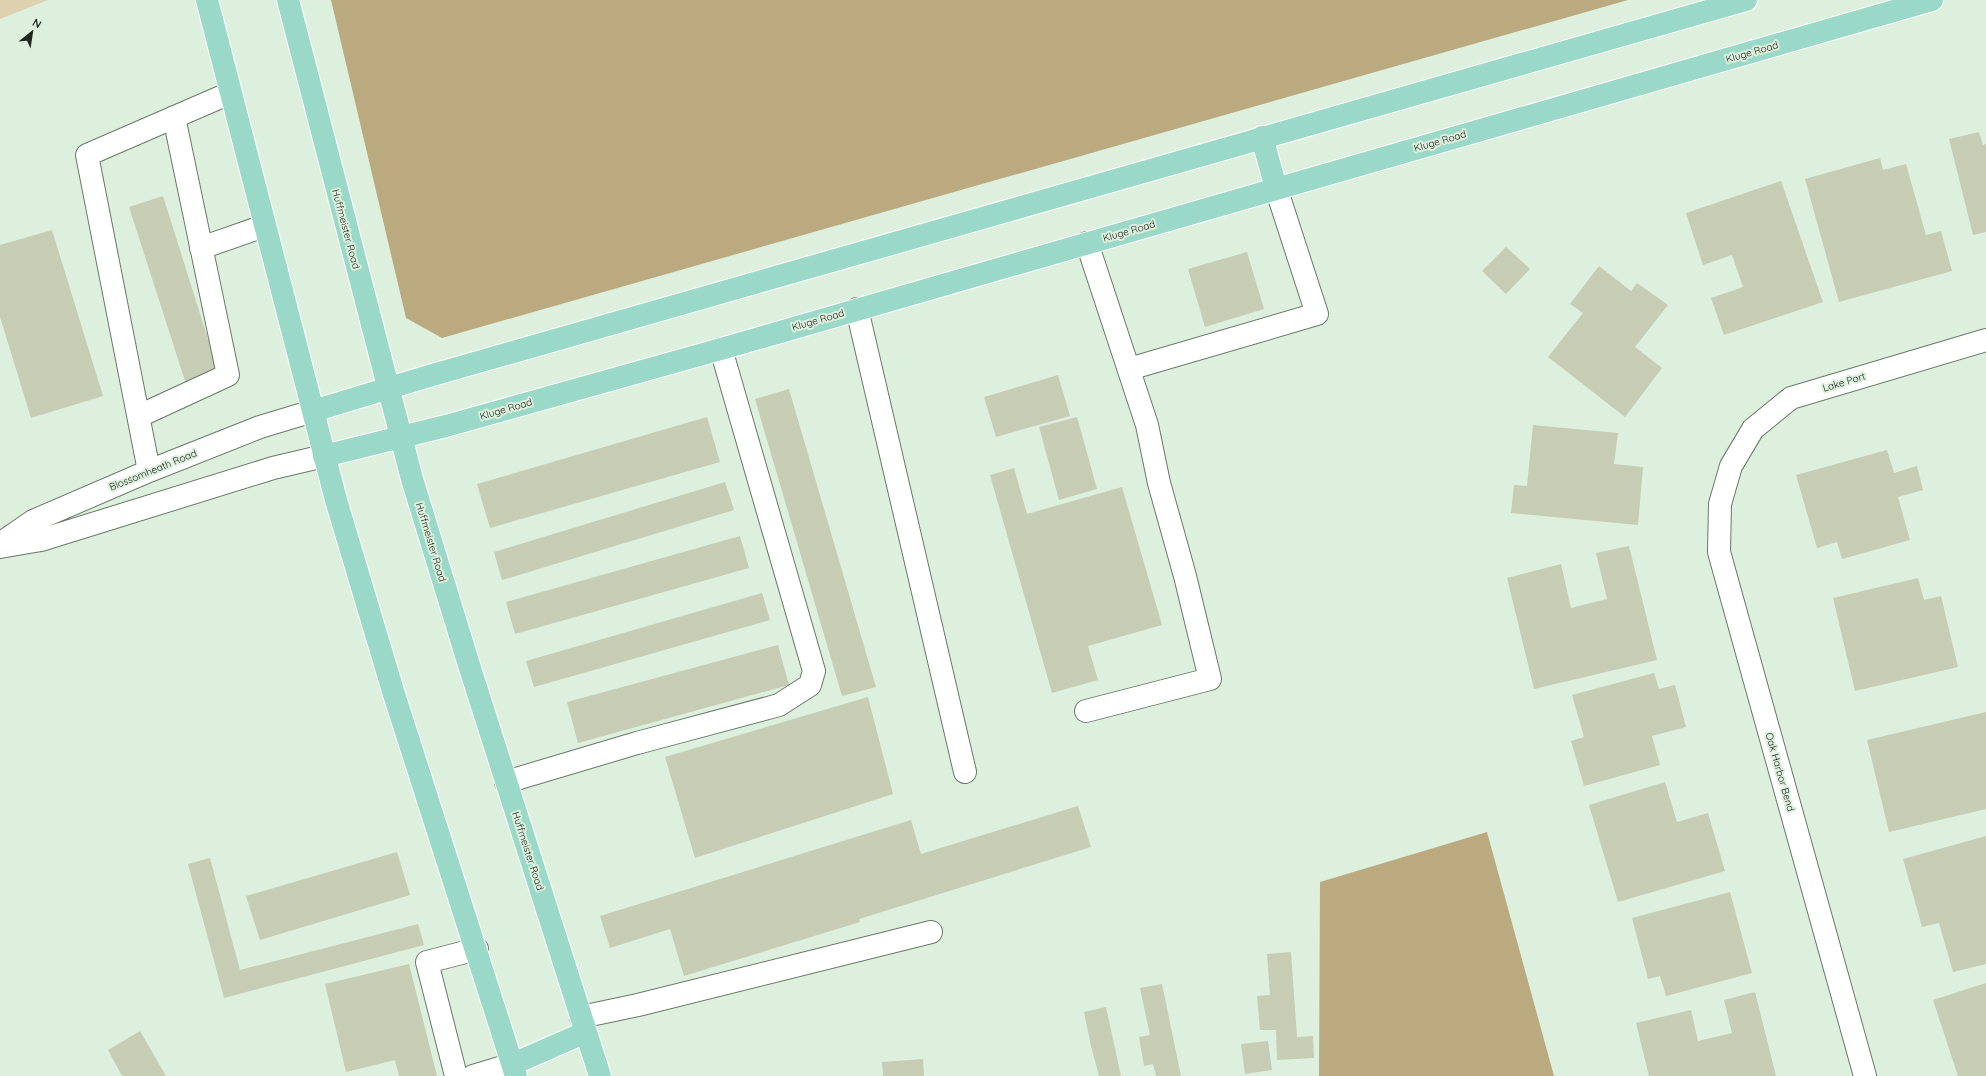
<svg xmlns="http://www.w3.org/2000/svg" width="1986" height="1076" font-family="Quicksand,sans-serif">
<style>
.green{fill:#ded1af}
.forest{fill:#bbaa80}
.building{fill:#c7ccb5}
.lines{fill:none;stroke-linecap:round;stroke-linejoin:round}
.minor-casing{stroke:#697969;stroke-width:24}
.major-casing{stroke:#fff;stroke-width:24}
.minor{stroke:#fff;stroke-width:22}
.major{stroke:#9ad8c7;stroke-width:22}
.labels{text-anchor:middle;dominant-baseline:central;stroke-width:4;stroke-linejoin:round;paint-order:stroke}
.street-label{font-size:10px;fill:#202720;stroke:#ddf0dd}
</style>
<rect width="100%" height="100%" fill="#ddf0dd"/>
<!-- green -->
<path class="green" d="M0 0H48L0 19Z"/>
<!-- forest -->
<path class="forest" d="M331 0H1628L442 338 406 318Z
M1487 832 1554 1076H1319L1320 882Z"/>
<!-- building -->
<path class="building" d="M1979 132 1983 145 1986 144V232L1973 235 1949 139Z
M1880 158 1883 170 1906 164 1926 235 1941 231 1952 271 1839 302 1805 179Z
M1781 181 1823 302 1724 335 1711 298 1743 287 1732 255 1703 265 1686 213Z
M163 196 219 374 186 384 129 207Z
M52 230 103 396 31 418 0 317V245Z
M1506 247 1530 269 1506 294 1482 271Z
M1247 252 1264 309 1205 327 1188 269Z
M1599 266 1631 291 1637 283 1668 305 1635 347 1662 368 1625 417 1548 357 1583 313 1570 304Z
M1058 375 1070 416 996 437 984 397Z
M789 389 876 687 842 696 755 399Z
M707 417 720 462 490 528 477 484Z
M1077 417 1097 489 1059 500 1039 427Z
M1533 425 1618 433 1614 464 1643 467 1638 525 1511 513 1514 485 1527 486Z
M1887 450 1894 473 1917 466 1923 490 1898 497 1910 540 1842 559 1837 542 1817 548 1796 475Z
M1014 468 1027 514 1122 487 1162 625 1088 646 1098 680 1052 693 990 475Z
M725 482 734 510 502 580 494 552Z
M740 536 749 568 515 634 506 602Z
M1629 546 1657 660 1534 689 1507 578 1561 564 1571 608 1607 599 1596 553Z
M1918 578 1924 600 1941 596 1958 667 1855 691 1833 598Z
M762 593 770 620 534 687 526 661Z
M778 645 789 685 578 743 567 702Z
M1654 673 1659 689 1675 685 1686 727 1652 736 1660 765 1584 786 1571 741 1584 737 1572 695Z
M868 697 893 794 695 858 665 757Z
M1986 712V809L1889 832 1867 740Z
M1665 782 1677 822 1708 813 1725 871 1618 902 1589 805Z
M1078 806 1091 847 859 919 860 922 684 976 670 929 610 948 600 916 911 820 921 854Z
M1986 836V964L1953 972 1939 923 1922 927 1903 859Z
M397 852 410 895 260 940 246 896Z
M210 858 240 970 418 924 424 945 224 998 188 864Z
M1730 892 1752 973 1666 996 1660 976 1648 979 1632 918Z
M1291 952 1297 1037 1313 1036 1314 1058 1277 1060 1276 1030H1260L1257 996 1270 995 1267 954Z
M409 964 437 1076H399L395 1060 346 1072 325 984Z
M1986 983V1076H1958L1933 1000Z
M1162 984 1181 1076H1156L1153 1064 1144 1066 1139 1037 1150 1035 1140 988Z
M1755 992 1776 1076H1649L1636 1023 1691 1010 1698 1041 1732 1033 1724 1000Z
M1106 1007 1121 1076H1099L1091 1046 1084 1012Z
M140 1031 166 1076H122L108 1050Z
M1268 1041 1272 1070 1245 1074 1241 1044Z
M923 1059 924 1076H883L882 1062Z"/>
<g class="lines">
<!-- minor casing -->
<g class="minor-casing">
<path id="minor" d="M201 248 264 226
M857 309 965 772
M1129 369 1317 314 1276 188
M139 416 228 375 174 117
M149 471 87 155 230 93
M0 544 33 521 149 471 260 427 313 411
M0 547 41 540 273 468 324 456
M1086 711 1210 679 1185 576 1159 483 1147 425 1087 243
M506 782 637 743 779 705 810 685 814 671 721 349
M581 1017 638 1005 931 932
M456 1076 427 962 477 949
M473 1076 513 1064
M1865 1076 1719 552 1720 504 1731 466 1753 429 1791 398 1986 340"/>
</g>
<!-- major casing -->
<g class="major-casing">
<path id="major" d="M207 0 336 500 393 691 516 1076
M288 0 412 479 469 665 600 1076
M1262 137 1276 188
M313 411 429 376 1746 0
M324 456 446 426 721 349 1932 0
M513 1064 586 1032"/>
</g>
<!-- minor -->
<use href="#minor" class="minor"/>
<!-- major -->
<use href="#major" class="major"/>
</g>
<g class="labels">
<!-- street labels -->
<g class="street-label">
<text transform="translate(1752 52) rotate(-16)">Kluge Road</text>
<text transform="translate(1440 141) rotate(-16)">Kluge Road</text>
<text transform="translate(346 229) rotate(75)">Huffmeister Road</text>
<text transform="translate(1129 231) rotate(-16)">Kluge Road</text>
<text transform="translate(818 320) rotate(-16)">Kluge Road</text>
<text transform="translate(1844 382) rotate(-17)">Lake Port</text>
<text transform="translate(506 409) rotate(-16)">Kluge Road</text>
<text transform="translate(153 470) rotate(-22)">Blossomheath Road</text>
<text transform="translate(431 542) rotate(73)">Huffmeister Road</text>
<text transform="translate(1780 772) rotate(74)">Oak Harbor Bend</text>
<text transform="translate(528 851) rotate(72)">Huffmeister Road</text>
</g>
</g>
<!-- north arrow -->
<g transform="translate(32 32) rotate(30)" stroke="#ddf0dd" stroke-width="3" paint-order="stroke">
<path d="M0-3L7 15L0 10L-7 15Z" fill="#202720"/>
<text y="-6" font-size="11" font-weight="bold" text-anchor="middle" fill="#202720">N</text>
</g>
</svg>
